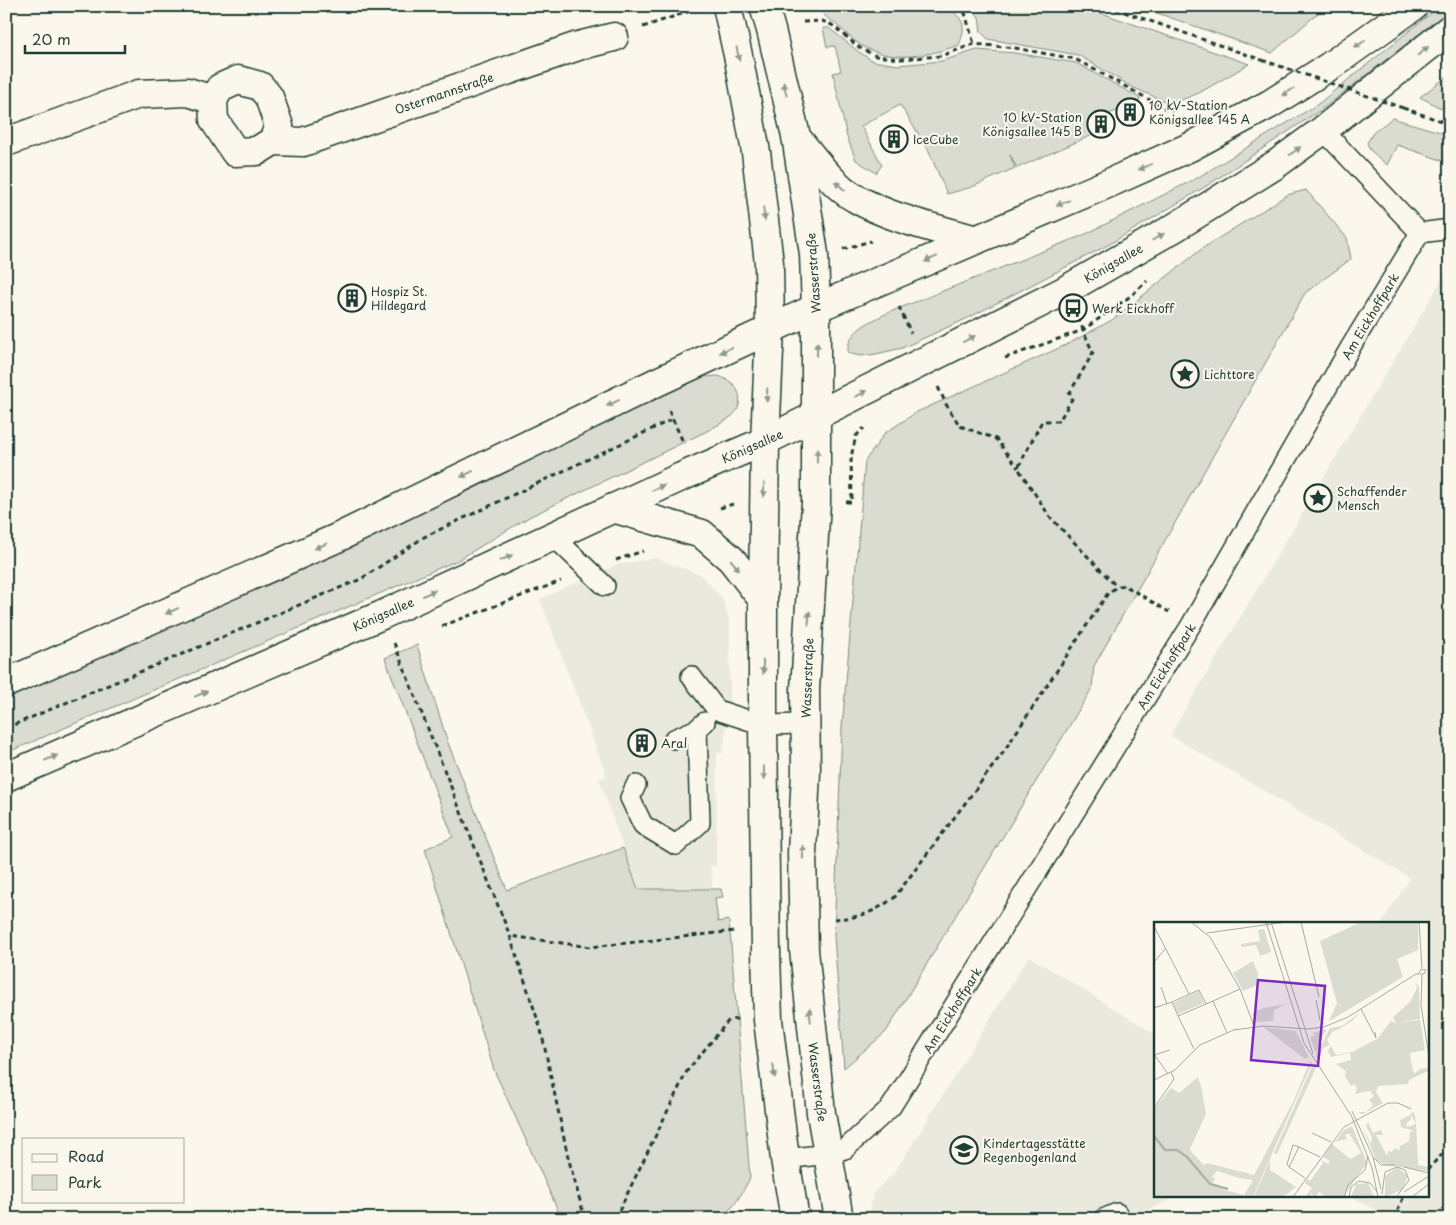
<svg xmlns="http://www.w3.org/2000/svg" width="1456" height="1225" font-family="'Playpen Sans',sans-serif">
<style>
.built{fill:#eae9de}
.green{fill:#dbdcd1;stroke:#7d8c82}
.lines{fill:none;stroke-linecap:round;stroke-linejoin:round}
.lane-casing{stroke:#1f3d34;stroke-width:22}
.street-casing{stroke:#1f3d34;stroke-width:31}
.secondary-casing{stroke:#1f3d34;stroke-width:31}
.primary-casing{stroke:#1f3d34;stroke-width:31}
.path{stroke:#1f3d34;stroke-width:3;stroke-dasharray:5 4;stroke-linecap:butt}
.lane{stroke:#fbf7ec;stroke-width:19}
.street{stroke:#fbf7ec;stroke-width:28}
.secondary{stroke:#fbf7ec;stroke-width:28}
.primary{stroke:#fbf7ec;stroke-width:28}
.path-bridge{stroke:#1f3d34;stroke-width:3;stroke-dasharray:5 4;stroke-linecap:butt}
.oneway{fill:#8d9a90}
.labels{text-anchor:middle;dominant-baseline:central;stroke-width:4;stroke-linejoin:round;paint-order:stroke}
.street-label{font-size:12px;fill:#1f3d34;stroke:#fbf7ec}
.poi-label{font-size:12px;fill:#1f3d34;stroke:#fbf7ec;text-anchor:start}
.inset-river{fill:none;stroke:#adb4aa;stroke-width:2.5}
.inset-road{fill:none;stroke:#a3ada2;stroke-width:1}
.view{fill:#7b2cbf;fill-opacity:0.15;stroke:#7b2cbf;stroke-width:2.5}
.inset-edge{fill:none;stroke:#1f3d34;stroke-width:2.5}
</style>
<rect width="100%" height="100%" fill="#fbf7ec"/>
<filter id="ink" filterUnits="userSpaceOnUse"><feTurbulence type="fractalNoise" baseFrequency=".02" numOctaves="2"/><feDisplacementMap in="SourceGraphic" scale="10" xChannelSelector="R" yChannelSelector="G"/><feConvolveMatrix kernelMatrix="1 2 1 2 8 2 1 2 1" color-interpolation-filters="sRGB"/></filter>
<g filter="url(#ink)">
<!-- built -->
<path class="built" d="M1450 266V1219H1390L1351 1196H1427V924H1381L1410 878 1170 735Z
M656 558 701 575 722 598 730 623V696L723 753H717L716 866H711L712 889H638L599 779 607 776 540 599 616 565Z
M1029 956 1155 1034V1196H1179L1128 1219H873L870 1206 874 1192 895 1172Z"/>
<!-- green -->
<path class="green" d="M817 6H945C964 18 967 25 959 45 928 56 893 63 862 46 854 41 846 33 839 27 830 19 822 16 817 6Z
M969 6H1081L1249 64 1199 93 1171 104 1132 87 1078 55 988 39 981 32 979 17Z
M1137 6H1271L1283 11 1286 6H1326L1272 53Z
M1440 6H1450V10L1325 107 1208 185 1108 245 968 318 902 348 876 354 860 356 848 353C846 330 872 321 890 312L1086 234 1197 178 1318 104Z
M823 28H829L859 52 873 61 898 65 942 61 977 50 1015 53 1076 63 1140 98 1139 101 1093 121 1097 133 1017 168 1010 155 1015 168 972 187 947 194 928 149 900 105 861 126 882 165 876 173 856 160 847 137 833 73 841 71 835 46 827 47Z
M1450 74V113L1420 97Z
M1392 118 1450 135V163L1397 145 1387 165 1370 150 1367 143 1373 133Z
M1306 190 1347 238 1351 259 1305 293 1094 666 1092 688 886 1032 844 1068 834 936 842 728 865 461 885 433 917 412 1068 344 1112 320 1203 248 1287 195Z
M719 376C723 378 729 380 733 384 742 393 742 408 732 416 725 422 715 426 707 431L529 517 458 560 6 753V698L279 580 481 485 684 384 703 377Z
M417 645 448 743 507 890 623 848 638 889H721L723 897 715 898 718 922 729 920 750 1178C742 1193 734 1210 718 1219H562L494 1070 425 849 453 837 385 658Z"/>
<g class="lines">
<!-- lane casing -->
<g class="lane-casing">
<path id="lane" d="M1420 233 1450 229
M553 536 605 586
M691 676 717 710 763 725 805 724
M674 739 697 729 705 722
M636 785 630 798 643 825 676 845 700 823 697 729
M785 1159 828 1154 845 1149 891 1107 1191 625 1350 348 1420 233 1323 130
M1103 1219 1117 1213"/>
</g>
<!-- street casing -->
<g class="street-casing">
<path id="street" d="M238 80 260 86 269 97 279 126 273 141 257 151 235 152 214 120 213 100 220 88Z
M273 141 303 142 578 46 614 37
M6 142 139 94 188 92 213 100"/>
</g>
<!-- secondary casing -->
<g class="secondary-casing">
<path id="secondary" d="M727 6 739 60 756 152 769 263 770 329 765 441 763 600V725L766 952 768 1020 785 1159 795 1219
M764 6 771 30 796 136 814 254 816 308V502L805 690 806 772 802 853 804 950 821 1113 839 1219
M796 137C812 156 833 186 855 198 891 219 936 228 976 240
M613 508 702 534 731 559 763 600"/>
</g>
<!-- primary casing -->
<g class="primary-casing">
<path id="primary" d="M6 683 337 538 657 382 816 308 1107 184 1190 147 1270 104 1330 66 1414 6
M6 777 382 615 681 477 765 441 1064 291 1174 228 1275 165 1323 130 1450 29"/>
</g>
<!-- path -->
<path class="path" d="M957 6 965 13 974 44
M1107 6 1262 60
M803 22 822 21 832 25 860 48 876 56 900 59 941 56 974 44 1015 48 1075 59 1172 112
M643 27 696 9
M1403 108 1450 124
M843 249 871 241
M899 307 911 333
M1078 318 1093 353 1069 394 1072 399 1059 421H1042L1018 468 1050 517 1117 587
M1005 358 1083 330 1132 295 1147 281
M938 387 947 406 960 426 996 439 1018 468
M669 411 684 444
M846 502H852L851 457 856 436 864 428
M720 508 733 504
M616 560 643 551
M442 626 561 581
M394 643 510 936
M6 728 361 579 424 537 673 419
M834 919C863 917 870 914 894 898L1002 754 1108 593 1117 587 1124 585 1169 612
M1427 1170 1450 1146
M585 1219 568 1157 541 1030 510 936 591 947 735 931
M615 1219 687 1071 729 1020 738 1019
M1394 1219 1404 1196"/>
<!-- lane -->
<use href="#lane" class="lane"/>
<!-- street -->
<use href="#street" class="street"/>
<!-- secondary -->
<use href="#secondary" class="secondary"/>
<!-- primary -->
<use href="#primary" class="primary"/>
<!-- path-bridge -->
<path class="path-bridge" d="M1262 60 1403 108"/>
</g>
<!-- one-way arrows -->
<defs><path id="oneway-solid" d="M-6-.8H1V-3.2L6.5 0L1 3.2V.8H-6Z" transform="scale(1.25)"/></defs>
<g class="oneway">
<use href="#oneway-solid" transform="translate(1360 44) rotate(145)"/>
<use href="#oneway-solid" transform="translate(1423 51) rotate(-39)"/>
<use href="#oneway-solid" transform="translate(738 54) rotate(78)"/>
<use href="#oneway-solid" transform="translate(785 89) rotate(-103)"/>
<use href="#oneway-solid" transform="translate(1288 92) rotate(148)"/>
<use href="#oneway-solid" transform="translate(1295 151) rotate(-36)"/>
<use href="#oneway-solid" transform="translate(1145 167) rotate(156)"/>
<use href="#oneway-solid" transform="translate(840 186) rotate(-139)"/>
<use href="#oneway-solid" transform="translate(1063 203) rotate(157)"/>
<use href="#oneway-solid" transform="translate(764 214) rotate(83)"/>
<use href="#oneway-solid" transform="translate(1158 237) rotate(-30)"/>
<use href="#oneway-solid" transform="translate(931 259) rotate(157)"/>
<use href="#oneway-solid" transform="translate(969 339) rotate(-27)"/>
<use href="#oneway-solid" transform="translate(817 349) rotate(-90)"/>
<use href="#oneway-solid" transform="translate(726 350) rotate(155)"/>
<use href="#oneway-solid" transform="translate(861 394) rotate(-27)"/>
<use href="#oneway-solid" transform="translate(767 395) rotate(93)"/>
<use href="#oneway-solid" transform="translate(613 403) rotate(154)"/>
<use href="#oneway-solid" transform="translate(817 456) rotate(-89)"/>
<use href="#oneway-solid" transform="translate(467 474) rotate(154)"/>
<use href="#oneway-solid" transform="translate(658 488) rotate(-25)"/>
<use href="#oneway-solid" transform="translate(764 490) rotate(91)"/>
<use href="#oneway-solid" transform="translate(321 546) rotate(156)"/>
<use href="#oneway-solid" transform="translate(506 558) rotate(-25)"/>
<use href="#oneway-solid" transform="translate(735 565) rotate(51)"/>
<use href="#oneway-solid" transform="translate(429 593) rotate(-25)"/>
<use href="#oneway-solid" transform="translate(172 611) rotate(156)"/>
<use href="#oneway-solid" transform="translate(809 618) rotate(-86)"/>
<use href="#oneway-solid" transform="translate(763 667) rotate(90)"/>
<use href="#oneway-solid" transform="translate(201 694) rotate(-23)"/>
<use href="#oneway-solid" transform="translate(51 758) rotate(-23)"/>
<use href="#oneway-solid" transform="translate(764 773) rotate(89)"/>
<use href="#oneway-solid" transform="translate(803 852) rotate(-89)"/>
<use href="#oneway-solid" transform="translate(810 1015) rotate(-96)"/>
<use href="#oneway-solid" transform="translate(774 1071) rotate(83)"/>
</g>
</g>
<!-- icons -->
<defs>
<g id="building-ring" transform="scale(1.4375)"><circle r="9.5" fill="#fbf7ec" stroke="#1f3d34" stroke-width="1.5"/><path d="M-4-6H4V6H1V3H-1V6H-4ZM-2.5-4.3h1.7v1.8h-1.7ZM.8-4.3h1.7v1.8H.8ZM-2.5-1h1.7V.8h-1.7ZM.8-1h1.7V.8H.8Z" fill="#1f3d34"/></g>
<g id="bus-ring" transform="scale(1.4375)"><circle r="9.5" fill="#fbf7ec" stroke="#1f3d34" stroke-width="1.5"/><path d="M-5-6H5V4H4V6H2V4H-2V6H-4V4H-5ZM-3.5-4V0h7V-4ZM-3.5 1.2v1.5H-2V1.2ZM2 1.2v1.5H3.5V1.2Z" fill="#1f3d34"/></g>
<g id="sight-ring" transform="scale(1.4375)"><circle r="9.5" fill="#fbf7ec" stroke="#1f3d34" stroke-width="1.5"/><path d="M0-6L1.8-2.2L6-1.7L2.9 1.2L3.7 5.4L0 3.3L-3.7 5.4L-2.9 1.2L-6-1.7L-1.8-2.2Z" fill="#1f3d34"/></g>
<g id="school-ring" transform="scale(1.4375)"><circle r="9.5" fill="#fbf7ec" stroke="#1f3d34" stroke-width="1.5"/><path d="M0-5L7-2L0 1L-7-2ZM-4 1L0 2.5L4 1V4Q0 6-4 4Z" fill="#1f3d34"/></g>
</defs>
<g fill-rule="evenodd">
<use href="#building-ring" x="1130" y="112"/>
<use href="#building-ring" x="1101" y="124"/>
<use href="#building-ring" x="894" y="139"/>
<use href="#building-ring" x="352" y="298"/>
<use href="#bus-ring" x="1073" y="308"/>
<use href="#sight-ring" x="1185" y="374"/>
<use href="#sight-ring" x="1318" y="498"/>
<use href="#building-ring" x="642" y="743"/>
<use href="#school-ring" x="964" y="1150"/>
</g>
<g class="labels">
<!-- street labels -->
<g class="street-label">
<text transform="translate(444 93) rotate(-19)">Ostermannstraße</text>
<text transform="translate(1113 263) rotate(-30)">Königsallee</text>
<text transform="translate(813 273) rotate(-94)">Wasserstraße</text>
<text transform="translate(1370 316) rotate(-59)">Am Eickhoffpark</text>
<text transform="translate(752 446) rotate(-24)">Königsallee</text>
<text transform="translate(383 614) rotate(-24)">Königsallee</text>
<text transform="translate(1166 666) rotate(-58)">Am Eickhoffpark</text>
<text transform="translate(807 678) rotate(-88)">Wasserstraße</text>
<text transform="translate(952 1010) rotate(-58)">Am Eickhoffpark</text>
<text transform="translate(818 1082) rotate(83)">Wasserstraße</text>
</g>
<!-- poi labels -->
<g class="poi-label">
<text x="1149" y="105">10 kV-Station<tspan x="1149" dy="14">Königsallee 145 A</tspan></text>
<text x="1082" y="117" text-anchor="end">10 kV-Station<tspan x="1082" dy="14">Königsallee 145 B</tspan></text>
<text x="913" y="139">IceCube</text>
<text x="371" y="291">Hospiz St.<tspan x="371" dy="14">Hildegard</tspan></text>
<text x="1092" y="308">Werk Eickhoff</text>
<text x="1204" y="374">Lichttore</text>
<text x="1337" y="491">Schaffender<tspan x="1337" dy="14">Mensch</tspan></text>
<text x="661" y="743">Aral</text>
<text x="983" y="1143">Kindertagesstätte<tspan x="983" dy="14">Regenbogenland</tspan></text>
</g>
</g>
<!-- overview -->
<g transform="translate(1154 922)">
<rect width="275" height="275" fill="#fbf7ec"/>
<path d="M207 0H264V28L243 37 249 55 175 99 183 81 166 19ZM110 7 117 30 106 34 102 23 88 25 87 22 106 19 104 8ZM99 39 104 52 103 63 89 69 79 51ZM261 60 265 65 266 97 242 101 266 98 271 128 256 131 257 139 260 152 266 147 274 146V149L255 158 254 162 224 164 222 170 229 181 209 192H207L204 190H212L219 183 215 178 220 174 216 169 201 172 203 166 200 162 197 164 191 154 192 149 182 142 197 138 196 131 177 135 174 129 167 139 177 124 182 133 198 130 223 117 237 99 242 102 239 95 256 80 263 66ZM45 69 50 81 24 92 19 81ZM133 82 120 88 119 99 103 100 99 93V90L110 86ZM207 90 198 99 187 106 178 110 173 118 176 123 169 126 165 138 162 134 176 106 188 104ZM109 105 142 109 155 135 151 137ZM173 107 168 115 162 132 156 115 161 113 158 111ZM156 139 158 140 157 143 99 275H0V187L17 166 25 171 44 155 47 164 52 192 36 227 38 231 50 243 53 241 100 253 140 178ZM63 249 85 256 99 258 90 273 70 268 58 262 61 257 58 255ZM159 142 162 146 123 232 120 231ZM260 190 262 200 264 243 275 245V249L230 243 222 238 208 204 217 222 218 215 212 204 214 200 219 211 227 208 229 213H222L233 234 235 228 237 230 242 226 245 229 246 224 255 219 256 210 260 209 247 205 246 198 256 193 257 197 252 202 253 205 259 203 262 201 256 192ZM198 204 213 241 189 275H172L165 270 161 275 156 270 158 275H151L158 266 151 261 153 257 156 259 169 241 167 238 174 242 176 239 169 235 178 222 196 237 207 231 195 211 191 213 193 217 181 220 190 208ZM116 238V248L142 265 129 275H100ZM243 245 254 254 248 268 231 275V254ZM214 261 220 275H197L202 262Z" fill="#dbdcd1" fill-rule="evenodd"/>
<path class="inset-river" d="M0 214 11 228H23L33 235 56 262 74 267"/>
<path class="inset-road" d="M37 0 56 15 86 67 100 104M112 0 150 121 198 195 218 246 224 275M117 0 159 132M147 0 165 75M265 0 268 46M0 4 35 72M53 11 132 0M0 40 12 26M268 53 267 83 275 135M7 65 13 82M162 78 166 98M59 79 73 111M52 82 45 68 18 80 24 94 59 79 86 67M0 86 18 80M207 87 222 116 221 110M24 94 40 127M80 108 109 104 154 107 170 105 194 95 262 52H270L272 48 267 47 265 51M0 132 14 152M0 133 16 128M0 158 21 148 46 123 82 107M0 186 20 157 17 150M198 189 219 235 227 267M158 211 177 220M219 235 227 243H241M135 245 133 242 139 223 145 225M250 245 275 251M151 256 135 245 145 225 166 235M250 270 275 254M228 272 231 250 243 245 251 248 255 258 243 274M139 275 190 205 234 181H244L257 187M190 275 194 263 211 248 214 234M195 275 197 265 205 259 216 261 223 270M258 275 275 262"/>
<path class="view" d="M104 58 171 64 164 144 97 138Z"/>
<rect width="275" height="275" class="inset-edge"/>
</g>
<!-- margin -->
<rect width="1456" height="1225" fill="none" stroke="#fbf7ec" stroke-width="25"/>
<rect x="12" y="12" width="1431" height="1200" fill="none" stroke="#1f3d34" stroke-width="2" filter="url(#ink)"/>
<!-- legend -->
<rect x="22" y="1138" width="162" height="65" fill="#fbf7ec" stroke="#a3ada2"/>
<rect x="32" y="1154" width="25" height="8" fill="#fbf7ec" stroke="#a3ada2"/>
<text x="68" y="1162" font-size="15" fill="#1f3d34">Road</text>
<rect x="32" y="1175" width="25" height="15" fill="#dbdcd1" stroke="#a3ada2"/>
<text x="68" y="1188" font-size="15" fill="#1f3d34">Park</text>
<!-- scale -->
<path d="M25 45v8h100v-8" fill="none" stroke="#1f3d34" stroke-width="2.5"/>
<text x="32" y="45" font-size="15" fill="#1f3d34" stroke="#fbf7ec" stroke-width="4" paint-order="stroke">20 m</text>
</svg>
